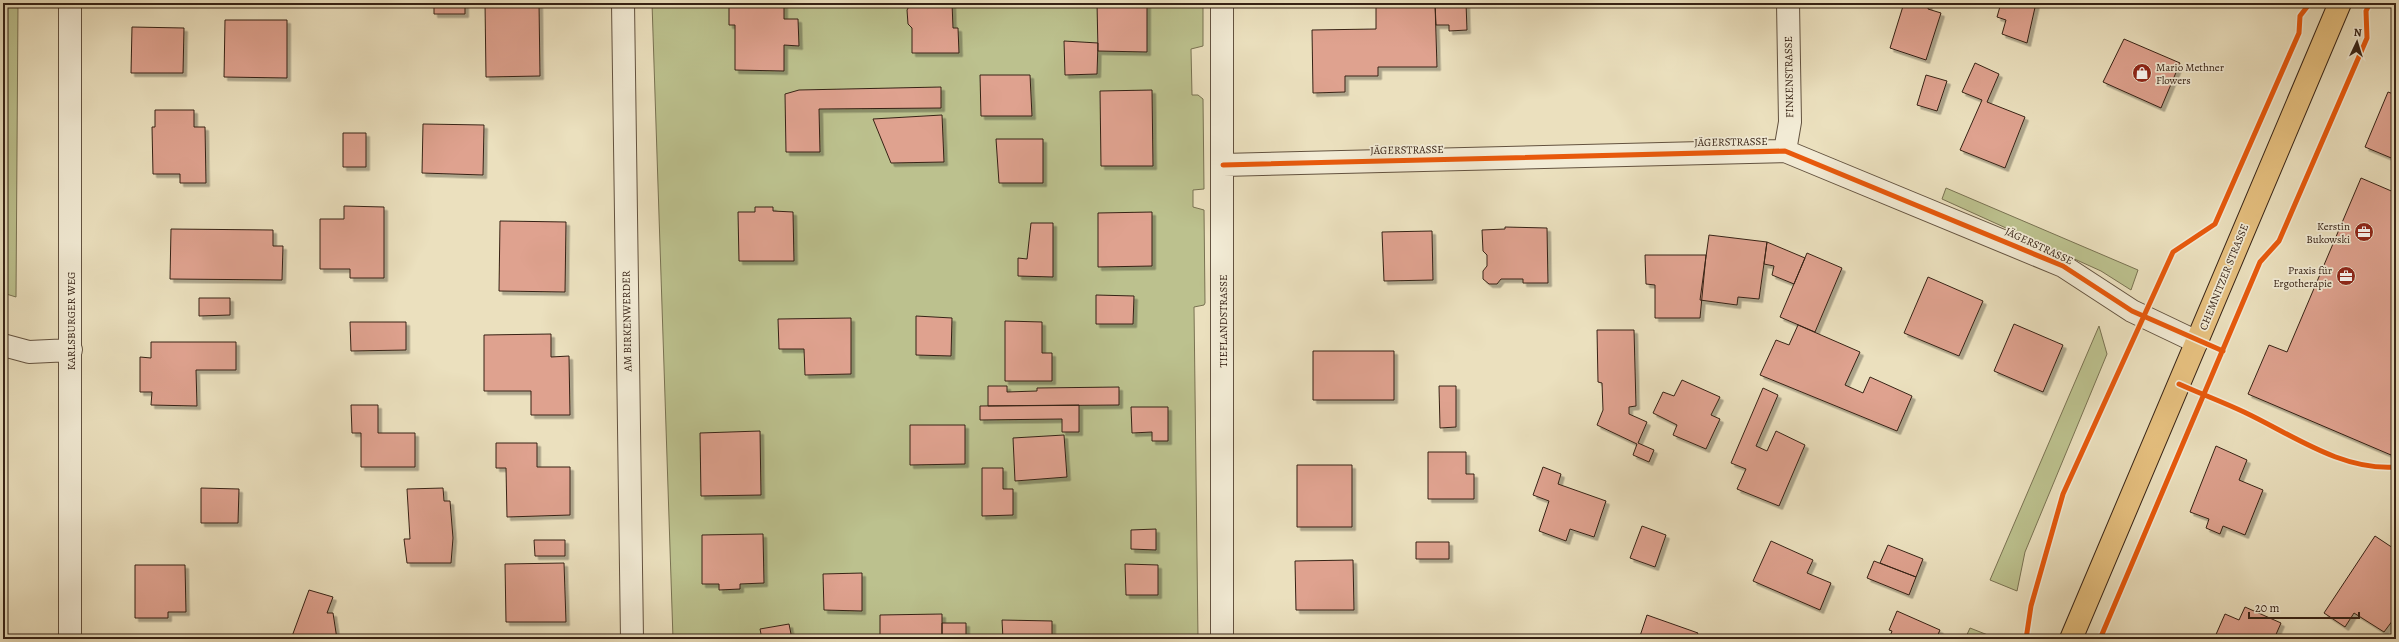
<svg xmlns="http://www.w3.org/2000/svg" width="2399" height="642" font-family="Alegreya,serif">
<style>
.green{fill:#bcc18e;stroke:#797252}
.building{fill:#dfa28f;stroke:#362215;filter:url(#shadow)}
.lines{fill:none;stroke-linecap:round;stroke-linejoin:round}
.minor-casing{stroke:#63523f;stroke-width:24}
.major-casing{stroke:#362215;stroke-width:24}
.minor{stroke:#f2ebd5;stroke-width:22}
.major{stroke:#e6c07f;stroke-width:22}
.cycleway-casing{stroke:#f2ebd5;stroke-width:8}
.cycleway{stroke:#e8590c;stroke-width:5}
.labels{text-anchor:middle;dominant-baseline:central;stroke-width:3.5;stroke-linejoin:round;paint-order:stroke}
.poi-label{font-size:11px;fill:#362215;stroke:#f2ebd5;text-anchor:end}
.street-label{font-size:11px;fill:#362215;stroke:#f2ebd5}
</style>
<defs>
<filter id="shadow"><feDropShadow dx="3.5" dy="3.5" stdDeviation="0" flood-color="#0004"/></filter>
</defs>
<rect width="100%" height="100%" fill="#ebe0be"/>
<filter id="stains"><feTurbulence type="fractalNoise" baseFrequency=".005" numOctaves="4"/><feColorMatrix values="0 0 0 0 .2 0 0 0 0 .09 0 0 0 0 .02 0 0 0 .5 -.17"/></filter>
<radialGradient id="worn" r=".72"><stop offset=".6" stop-color="#630" stop-opacity="0"/><stop offset="1" stop-color="#630" stop-opacity=".3"/></radialGradient>
<!-- green -->
<path class="green" d="M3 3H18L16 297 3 293Z
M652 3H1203V46L1191 49 1192 95H1198L1203 99 1204 189 1193 190V207L1204 210 1205 303 1204 305 1194 307 1198 639H673Z
M1946 188 2138 270 2131 290 2101 271 1942 199Z
M2099 326 2107 354 2025 552 2017 591 1990 580Z
M1970 628 1998 639H1965Z"/>
<!-- building -->
<path class="building" d="M434 3H465V14H434Z
M485 3H539L540 76 486 77Z
M729 3H784V19H798L799 46 784 45V71L735 70V25H729Z
M911 3H952L953 28H958L959 53H912V28L908 24 907 10Z
M1097 3H1147V52L1098 51Z
M1376 3H1435L1437 67H1378V76H1345V92L1313 93 1312 30 1376 29Z
M1435 3H1466L1467 30 1449 31V25H1436Z
M1904 3H1929L1928 9 1941 13 1926 60 1890 48Z
M2001 3H2036L2027 43 2002 34 2006 20 1997 17Z
M225 20H287V78L224 77Z
M132 27 184 28 183 73H131Z
M2124 39 2180 63 2161 108 2103 82Z
M1064 41 1098 43 1097 74 1065 75Z
M1975 63 1999 74 1987 102 2025 117 2005 168 1960 150 1982 100 1962 92Z
M980 75H1030L1032 116H981Z
M1926 75 1947 81 1937 111 1917 105Z
M941 87V108L819 109 820 152H786L785 94 799 90Z
M1152 90 1153 166H1101L1100 91Z
M2388 92 2396 95V160L2365 147Z
M155 110H194V127H205L206 183H180V174H153L152 127H155Z
M942 115 944 162 891 163 873 119Z
M423 124 484 125 483 175 422 173Z
M343 133H366V167H343Z
M996 139H1043V183H999Z
M2361 178 2396 193V442L2391 455 2248 394 2269 345 2287 352Z
M344 206 384 207V278H350V269H320V219H344Z
M755 207H773V211L793 212 794 261H739L738 212H755Z
M1152 212V266L1098 267V213Z
M500 221 566 222 565 292 499 291Z
M1031 223H1053V277L1018 276V258L1027 259Z
M1505 227 1547 228 1548 283H1523V279H1501L1497 284H1489L1483 279V271L1487 266V255L1483 251 1482 230 1505 229Z
M171 229 273 230V246H283L282 280 170 279Z
M1432 231 1433 280 1384 281 1382 232Z
M1709 235 1767 242 1759 299 1738 297 1737 305 1700 300Z
M1767 242 1805 258 1794 284 1772 275 1774 266 1764 264Z
M1807 253 1842 268 1815 332 1780 317Z
M1645 255H1706L1700 318H1655V285L1646 284Z
M1928 277 1983 301 1959 356 1904 333Z
M1096 295 1134 296 1133 324H1096Z
M199 298H230V315L199 316Z
M916 316 952 318 951 356 916 355Z
M851 318V374L805 375 804 349H779L778 319Z
M1005 321 1042 322V353H1052V381H1005Z
M350 322H406V350L351 351Z
M2014 324 2063 345 2043 392 1994 371Z
M1798 325 1860 352 1845 385 1863 393 1870 377 1912 396 1897 431 1760 375 1776 340 1789 345Z
M1597 330H1634L1636 406 1629 407V414L1647 422 1638 443 1654 450 1649 462 1633 455 1637 444 1597 425 1603 410 1602 383 1598 382Z
M551 334V357L569 356 570 415H531V391H484V335Z
M151 342H236V370H196L197 406 151 405 152 392H140V357L151 358Z
M1313 351H1394V400H1313Z
M1682 380 1720 397 1711 415 1720 419 1706 449 1673 435 1677 425 1653 413 1663 392 1674 396Z
M988 386H1007V392L1037 391V388L1119 387V405L988 406Z
M1439 386H1456V427L1440 428Z
M1763 388 1778 395 1756 446 1767 451 1776 431 1805 445 1779 506 1737 489 1746 469 1731 463Z
M351 405H378V433H415V467H361V433H352Z
M1079 405V432H1062V419L980 420V406Z
M1131 407H1168V441H1152V432L1132 433Z
M910 425H965V464L910 465Z
M760 431 761 495 701 496 700 433Z
M1064 435 1067 477 1015 481 1013 438Z
M496 443H537V467H570V515L507 517 506 468H496Z
M2216 446 2247 460 2239 480 2263 490 2245 535 2223 526 2220 534 2206 528 2209 519 2190 512Z
M1428 452H1466V474H1474V499H1428Z
M1297 465H1352V527H1297Z
M1543 467 1561 474 1558 484 1606 501 1594 537 1570 529 1566 541 1539 531 1549 501 1533 495Z
M982 468H1003V489H1013V515L982 516Z
M201 488 239 489 238 523H201Z
M443 488 444 501H450L453 538 451 563H407L404 539H410L407 489Z
M1642 526 1666 535 1655 567 1630 558Z
M1156 529V550L1131 549V530Z
M763 534 764 583 740 584V589L719 590V584H702V535Z
M2375 536 2396 550V616L2384 632 2354 613 2345 627 2324 613Z
M534 540H565V556H535Z
M1771 541 1813 560 1807 573 1831 583 1820 610 1753 581Z
M1416 542H1449V559H1416Z
M1888 545 1923 559 1916 577 1880 563Z
M1353 560 1354 610H1296L1295 561Z
M1874 561 1916 577 1909 595 1867 578Z
M564 563 566 622H506L505 564Z
M1125 564 1158 565V595H1126Z
M135 565H185L186 612H168V618H135Z
M862 573V611L824 610 823 574Z
M309 590 333 597 327 613H333L337 639H291Z
M2245 607 2281 623 2274 639H2214L2225 614 2239 620Z
M1897 611 1940 630 1936 639H1889L1892 631 1889 630Z
M942 614V639H880V615Z
M1647 615 1698 633 1695 639H1639Z
M1002 620 1052 621V639H1003Z
M942 623H966V639H942Z
M789 624 792 639H762L760 629Z"/>
<g class="lines">
<!-- minor casing -->
<g class="minor-casing">
<path id="minor" d="M623 3 632 639
M1222 3V639
M1785 151 1790 122 1788 3
M1223 165 1785 151 2063 266 2132 311 2197 342
M3 345 29 352 71 350
M70 639V3"/>
</g>
<!-- major casing -->
<g class="major-casing">
<path id="major" d="M2071 639 2340 3"/>
</g>
<!-- minor -->
<use href="#minor" class="minor"/>
<!-- major -->
<use href="#major" class="major"/>
<!-- cycleway casing -->
<g class="cycleway-casing">
<path id="cycleway" d="M1223 165 1785 151 2063 266 2132 311 2223 351
M2179 384C2201 394 2223 402 2244 412 2291 434 2341 471 2396 467
M2026 639 2031 606 2063 494 2173 252 2215 224 2299 33 2300 16 2310 3
M2100 639 2260 262 2279 241 2367 38 2366 11 2370 3"/>
</g>
<!-- cycleway -->
<use href="#cycleway" class="cycleway"/>
</g>
<!-- icons -->
<defs>
<g id="shop-disc" transform="scale(1)"><circle r="9.5" fill="#8f2418" stroke="#f2ebd5"/><path d="M-5-2.5h2.3a2.7 3.5 0 0 1 5.4 0H5L5.5 6h-11ZM-1.5-2.5h3a1.5 2.3 0 0 0-3 0Z" fill="#fff"/></g>
<g id="office-disc" transform="scale(1)"><circle r="9.5" fill="#8f2418" stroke="#f2ebd5"/><path d="M-6-3h4V-5.5h4V-3h4V5H-6ZM-1-4.5V-3h2v-1.5ZM-6 0V1H6V0Z" fill="#fff"/></g>
</defs>
<g fill-rule="evenodd">
<use href="#shop-disc" x="2142" y="73"/>
<use href="#office-disc" x="2364" y="232"/>
<use href="#office-disc" x="2346" y="276"/>
</g>
<g class="labels">
<!-- poi labels -->
<g class="poi-label">
<text x="2156" y="67" text-anchor="start">Mario Methner<tspan x="2156" dy="13">Flowers</tspan></text>
<text x="2350" y="226">Kerstin<tspan x="2350" dy="13">Bukowski</tspan></text>
<text x="2332" y="270">Praxis für<tspan x="2332" dy="13">Ergotherapie</tspan></text>
</g>
<!-- street labels -->
<g class="street-label">
<text transform="translate(1789 77) rotate(-91)">FINKENSTRASSE</text>
<text transform="translate(1731 142) rotate(-1)">JÄGERSTRASSE</text>
<text transform="translate(1407 150) rotate(-1)">JÄGERSTRASSE</text>
<text transform="translate(2039 246) rotate(25)">JÄGERSTRASSE</text>
<text transform="translate(2224 277) rotate(-68)">CHEMNITZER STRASSE</text>
<text transform="translate(71 321) rotate(-90)">KARLSBURGER WEG</text>
<text transform="translate(627 321) rotate(-91)">AM BIRKENWERDER</text>
<text transform="translate(1223 321) rotate(-90)">TIEFLANDSTRASSE</text>
</g>
</g>
<!-- margin -->
<rect width="2399" height="642" fill="none" stroke="#ebe0be" stroke-width="16"/>
<rect x="4" y="4" width="2391" height="634" fill="none" stroke="#362215" stroke-width="2"/>
<rect x="8" y="8" width="2383" height="626" fill="none" stroke="#362215"/>
<!-- north arrow -->
<g transform="translate(2357 42) rotate(4)" stroke="#f2ebd5" stroke-width="3" paint-order="stroke">
<path d="M0-3L7 15L0 10L-7 15Z" fill="#362215"/>
<text y="-6" font-size="11" font-weight="bold" text-anchor="middle" fill="#362215">N</text>
</g>
<!-- scale -->
<path d="M2249 612v6h110v-6" fill="none" stroke="#362215" stroke-width="2"/>
<text x="2255" y="612" font-size="12" fill="#362215" stroke="#f2ebd5" stroke-width="3" paint-order="stroke">20 m</text>
<rect width="100%" height="100%" filter="url(#stains)"/>
<rect width="100%" height="100%" fill="url(#worn)"/>
</svg>
